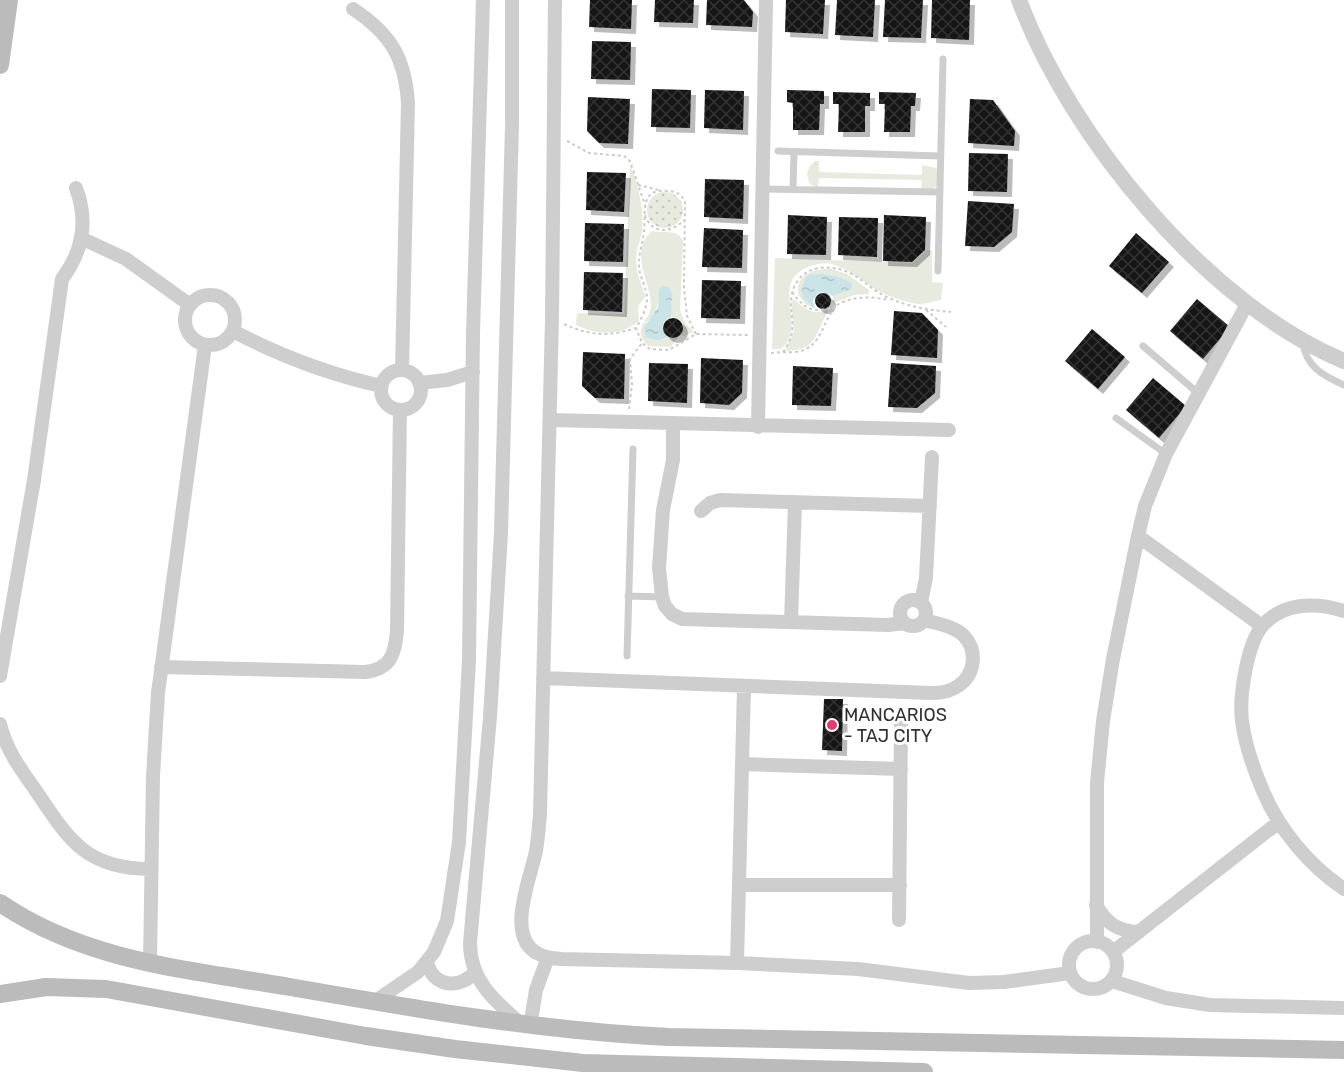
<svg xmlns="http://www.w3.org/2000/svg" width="1344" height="1072" font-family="Rubik,sans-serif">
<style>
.green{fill:#e7eade}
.park{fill:url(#park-dots)}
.water{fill:url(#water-ripples)}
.building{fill:url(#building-cross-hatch);filter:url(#shadow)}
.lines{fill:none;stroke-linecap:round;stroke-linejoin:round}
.path{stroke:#cbcbcb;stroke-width:2;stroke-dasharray:3 3;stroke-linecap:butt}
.service{stroke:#cecece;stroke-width:7}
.minor{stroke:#cecece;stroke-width:14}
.tertiary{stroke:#cecece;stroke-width:16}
.secondary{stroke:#bbb;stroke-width:18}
.poi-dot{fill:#db4170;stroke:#fff;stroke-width:2}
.labels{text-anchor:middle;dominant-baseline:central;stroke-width:6;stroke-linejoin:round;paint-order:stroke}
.poi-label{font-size:18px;fill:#313131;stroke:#fff;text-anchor:start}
</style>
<defs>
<pattern id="park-dots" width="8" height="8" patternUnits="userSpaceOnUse" patternTransform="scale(1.5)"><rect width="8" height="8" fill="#e7eade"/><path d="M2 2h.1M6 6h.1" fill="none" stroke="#c7c9bf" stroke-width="1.8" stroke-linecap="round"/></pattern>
<pattern id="water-ripples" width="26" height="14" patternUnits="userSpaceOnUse" patternTransform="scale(1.5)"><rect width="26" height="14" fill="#c9e3e7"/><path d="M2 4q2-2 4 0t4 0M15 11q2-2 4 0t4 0" fill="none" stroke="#adc3c7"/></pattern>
<pattern id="building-cross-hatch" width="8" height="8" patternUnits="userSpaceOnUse" patternTransform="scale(1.5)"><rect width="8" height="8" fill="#181818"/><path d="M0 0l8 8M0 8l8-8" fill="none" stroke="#313131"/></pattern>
<filter id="shadow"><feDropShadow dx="5" dy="5" stdDeviation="0" flood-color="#0004"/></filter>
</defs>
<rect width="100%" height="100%" fill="#fff"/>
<!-- green -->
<path class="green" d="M815 161H819V172L922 175V165L936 168 939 173 937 186 932 189 921 190 922 180 819 178 818 188 810 184C805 174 807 168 815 161Z
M630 165C638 185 644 207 642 229 642 237 638 244 637 251 634 267 640 283 646 296L638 306 639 321C620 337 597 335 576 325L577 313 624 314Z
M652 231C664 234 678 228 683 241L680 310 685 323 694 332 683 336 681 335 683 324 678 319 671 317C673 310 670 302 673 295L669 287 662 286 659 289C659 304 657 313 645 323L663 340 668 337H678L671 347 648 346C629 327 652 322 651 303 649 279 629 251 652 231Z
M927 250H932V282L943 283 941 300C934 301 926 304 919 304 903 302 880 294 868 284 856 276 846 268 832 264 825 262 816 264 810 266 767 282 809 326 781 349H772L775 258 912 263Z
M831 269 847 274 869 290V294L854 295 834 303 833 296 852 289V283L830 275 805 300 815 309 804 303 798 294C796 274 814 268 831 269Z
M791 298C806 307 808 316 829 310 815 331 819 350 787 351L786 349 794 331Z"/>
<!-- park -->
<path class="park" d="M647 210a18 18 0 1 1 36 0a18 18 0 1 1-36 0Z"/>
<!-- water -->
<path class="water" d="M823 274C833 275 842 278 852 283V289L833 296 823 292 818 293 813 300 815 309 803 298 801 290 806 277 809 275Z
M662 286 669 287 673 295C670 302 673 310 671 317 661 321 660 330 668 337 661 341 652 340 645 337L644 327 658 307 659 289Z"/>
<!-- building -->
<path class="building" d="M590 0H632L631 29 589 27Z
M655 0H694L693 23 654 22Z
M707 0H744L753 12 752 27 706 25Z
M786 0H825L823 34 785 32Z
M837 0H875L873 37 835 35Z
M885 0H923L921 38 883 37Z
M932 0H970L969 40 931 38Z
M592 41 631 42 630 80 591 79Z
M652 89 691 90 690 128 651 127Z
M705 90 744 91 743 130 704 128Z
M787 90 824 91V104H820L819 130H793V103L787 102Z
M833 92 870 93V106H865V132H838L839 104H833Z
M879 92 916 93 915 106H911L910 132H884L885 104H879Z
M588 97 630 99 628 144 599 143 587 131Z
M970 99 993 100 1015 131 1014 146 968 143Z
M969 153 1008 154 1007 192 968 191Z
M587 172 626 173 624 212 586 210Z
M705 179 744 180 743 219 704 217Z
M968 201 1014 204 1012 232 994 247 965 246Z
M788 215 827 217 826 255 787 254Z
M884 215 926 217 925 250 912 262 883 261Z
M839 217 878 218 877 257 838 255Z
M585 223 624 224 623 262 584 261Z
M704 228 743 230 742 268 702 267Z
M1136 233 1169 262 1142 293 1109 266Z
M584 272 623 273 622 312 583 310Z
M702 280 741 281 740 319 701 318Z
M815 301a8 8 0 1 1 16 0a8 8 0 1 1-16 0Z
M1197 299 1230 327 1203 359 1170 331Z
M894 311 922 313 938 330 937 358 891 355Z
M663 328a10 10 0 1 1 20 0a10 10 0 1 1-20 0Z
M1092 329 1125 357 1098 389 1065 361Z
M583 352 625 354 624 399 595 398 582 386Z
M701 358 743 360 742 393 729 405 700 403Z
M649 363 688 364 687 403 648 401Z
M891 363 936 366 935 393 917 408 888 407Z
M793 366 833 368 831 406 792 405Z
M1153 378 1186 406 1159 438 1126 410Z
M824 699H843L842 751 822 750Z"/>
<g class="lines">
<!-- path -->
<path class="path" d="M567 141 589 153 624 156 630 161 645 205
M638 185 659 190
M645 215C651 234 671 234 684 220
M792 292C805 310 814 314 835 306
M926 310 946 327
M564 324C591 336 608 337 636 328
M696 334 687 316 684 288 685 202C681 194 676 191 667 191 639 188 646 213 644 231 643 243 638 254 639 267 640 278 647 288 647 298 647 309 641 319 636 328L642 343 650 349 669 350 696 334 748 335
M783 352C820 355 818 332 835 306 851 296 871 296 888 300
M771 353 783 352C804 324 781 306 797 282 808 264 833 265 850 273 864 280 874 292 889 298 909 307 929 310 951 312
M629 409 632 384 630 359 642 343"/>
<!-- service -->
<path class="service" d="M778 151 940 156
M763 189 939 192
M793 189 794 152
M938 271 943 59
M1303 343C1306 367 1324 376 1344 385
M1143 346 1199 394
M1116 418 1166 454
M628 596 662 597
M627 656 633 449"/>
<!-- minor -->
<path class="minor" d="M512 0V124L501 533 490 717 470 943C470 981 495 1001 521 1024
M555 0 552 318 540 814C539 827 538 839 536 851 531 877 504 938 539 954 546 958 554 958 561 959L737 963 858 969 969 983 1004 982 1070 973
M353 9C391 34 405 58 408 103L402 370
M81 238 126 259 190 305
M185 320a25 25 0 1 1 50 0a25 25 0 1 1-50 0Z
M233 331C280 356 328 374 381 386
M381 390a20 20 0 1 1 40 0a20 20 0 1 1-40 0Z
M419 383 447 380 473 372
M550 420 949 430
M673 424V460L663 510 659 568 662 597 665 606 672 614 682 619 888 625 904 623
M758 427 766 0
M701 511 710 503 720 500 930 506
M1138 536 1262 626
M900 613a13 13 0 1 1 26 0a13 13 0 1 1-26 0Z
M921 602 926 578 932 457
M1344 611C1317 602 1284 602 1263 625 1247 643 1239 697 1242 721 1245 745 1254 770 1263 791 1279 830 1310 866 1344 889
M791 622 795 502
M161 667 365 672C391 669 395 654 397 631L400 410
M0 676 34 480 62 279C83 251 88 220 76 188
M543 678 931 693C940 693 950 692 958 686 975 675 978 651 964 636 955 626 937 624 925 620
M0 724C6 749 19 767 34 788 68 838 84 869 151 869
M742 764 901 769
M739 885H900
M1096 905C1106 923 1117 931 1139 932
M899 920 901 723
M1069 965a24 24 0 1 1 48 0a24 24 0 1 1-48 0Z
M1097 942V783L1103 721 1113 659 1138 536 1145 506 1166 454 1247 304
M1113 952 1279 822
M150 963 153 776 158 693 205 345
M427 963C434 987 459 990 475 972
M737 963 744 687
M1112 981 1166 998 1210 1005 1344 1008
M374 1002 418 972 434 952 447 921 459 842 469 660 473 333 483 0
M530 1026 536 990 548 957"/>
<!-- tertiary -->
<path class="tertiary" d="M1019 0C1070 137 1207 304 1344 361"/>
<!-- secondary -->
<path class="secondary" d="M0 65 9 0
M0 903C86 962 191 970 290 987 416 1009 542 1031 669 1037L1344 1050
M0 994 46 987 106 989 366 1036 455 1049 583 1063 924 1072"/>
</g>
<!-- markers -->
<circle class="poi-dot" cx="832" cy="725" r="6"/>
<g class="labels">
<!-- poi labels -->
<g class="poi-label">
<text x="844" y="715">MANCARIOS<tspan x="844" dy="21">- TAJ CITY</tspan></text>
</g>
</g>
</svg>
